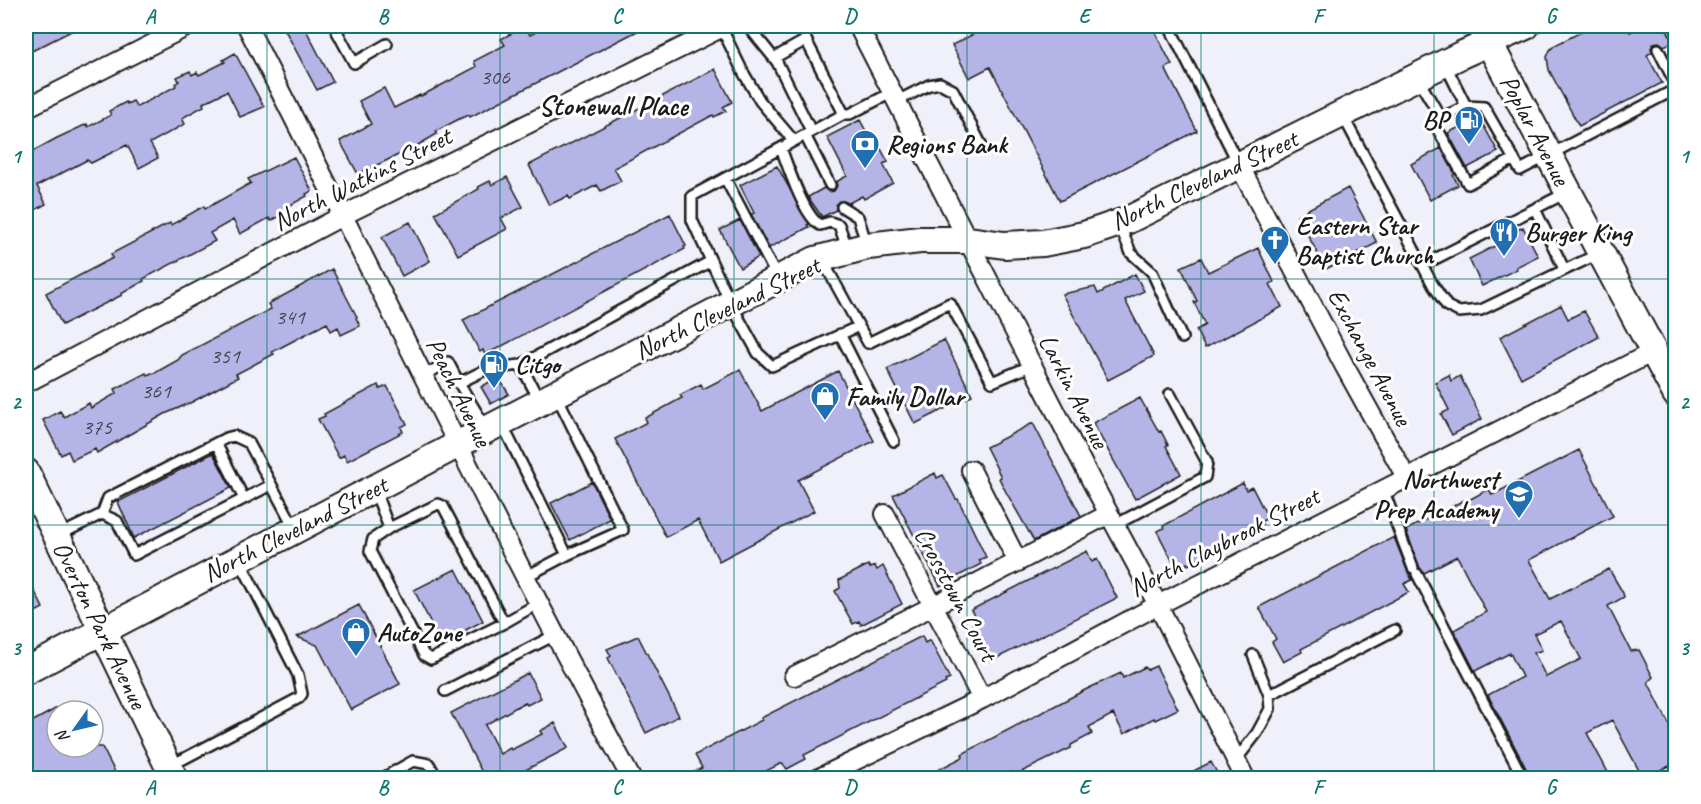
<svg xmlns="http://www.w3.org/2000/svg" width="1701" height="804" font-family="Caveat,sans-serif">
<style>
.building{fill:#b5b4e6;stroke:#1c1c1c;stroke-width:1.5;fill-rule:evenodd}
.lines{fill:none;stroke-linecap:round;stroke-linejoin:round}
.lane-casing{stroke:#1c1c1c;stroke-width:14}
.street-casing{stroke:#1c1c1c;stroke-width:22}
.secondary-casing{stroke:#1c1c1c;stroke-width:30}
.lane{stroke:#fff;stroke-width:9}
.street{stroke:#fff;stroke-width:18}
.secondary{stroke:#fff;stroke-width:26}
.grid{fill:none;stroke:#0f766e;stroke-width:1.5;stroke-opacity:0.55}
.labels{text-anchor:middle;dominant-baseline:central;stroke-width:6;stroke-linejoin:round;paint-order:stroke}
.number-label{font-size:22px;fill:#42424e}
.poi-label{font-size:26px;font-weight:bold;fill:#1c1c1c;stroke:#fff;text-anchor:start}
.street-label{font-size:26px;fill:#1c1c1c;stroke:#fff}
.quarter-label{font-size:28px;font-weight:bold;fill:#1c1c1c;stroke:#fff}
.neatline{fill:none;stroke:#0f766e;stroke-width:2}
.grid-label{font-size:20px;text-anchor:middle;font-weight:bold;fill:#0f766e}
</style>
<rect width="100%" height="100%" fill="#f0f0fa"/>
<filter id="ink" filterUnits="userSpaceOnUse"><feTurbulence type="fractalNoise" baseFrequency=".0167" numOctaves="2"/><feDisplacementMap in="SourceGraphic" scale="12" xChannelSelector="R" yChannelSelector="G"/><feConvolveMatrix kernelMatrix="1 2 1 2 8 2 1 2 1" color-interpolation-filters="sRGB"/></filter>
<g filter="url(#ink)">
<!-- building -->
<path class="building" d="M26 26H81L26 54Z
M294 26H304L333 82 317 90 285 30Z
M525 26 530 35 547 26H647L470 117 469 115 459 119 436 131 437 134 413 148 358 174 340 141 371 124 359 101 384 88 394 108 420 95 421 96 476 67 474 61 505 45 501 39Z
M989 26H1152L1172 65 1165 68 1197 131 1060 201 990 67 969 78 952 45Z
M1593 26H1627L1630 32 1643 26H1665L1673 42 1664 46 1659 42 1654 43 1651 48 1652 52 1647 55 1662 83 1579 126 1549 70 1547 57 1550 50 1555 45Z
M235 53 264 107 240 117 227 91 203 103 204 106 182 118 185 124 150 143 158 158 139 168 127 145 91 163 87 160 37 186 46 204 26 215V155L57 138 87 124 88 127 111 115 109 111 126 102 127 104 133 101 137 107 176 86 175 84 179 81 177 77 190 71 192 75 197 72 199 75 225 62 223 60Z
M715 69 732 102 723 107 726 111 714 117 713 115 614 168 621 181 601 191 597 185 570 199 568 196 549 205 529 165Z
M1479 117 1498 152 1467 168 1448 133Z
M860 120 877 151 881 149 888 162 883 164 893 183 864 199 862 196 849 203 839 201 836 204V210L822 217 808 197 824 188 829 192 834 191 837 186 836 182 847 176 827 137Z
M1441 148 1455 174 1453 175 1458 185 1430 200 1411 164Z
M294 157 312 191 306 194 307 196 285 208 287 212 271 221 269 218 240 234 233 220 210 233 215 241 143 279 144 281 121 294 122 295 62 325 46 293 113 258 111 254 170 223 171 225 204 206 205 209 251 183 248 179Z
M777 166 809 224 807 225 809 227 769 248 751 214 754 213 740 185Z
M507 177 523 207 501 218 507 229 458 255 435 213 479 189 478 187 490 181 492 185Z
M1348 188 1377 243 1326 269 1297 215Z
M670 214 686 246 684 247 685 249 485 355 483 350 480 352 463 320Z
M740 220 759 257 740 268 720 230Z
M410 222 430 261 402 276 382 237Z
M1523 227 1538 256 1516 267 1517 269 1482 286 1469 259 1499 244 1497 240Z
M1258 248 1274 282 1270 284 1282 307 1205 348 1196 330 1205 325 1194 302 1197 301 1181 267 1201 258 1208 272Z
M332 269 357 317 356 318 360 326 341 335 338 327 331 331 327 323 272 352 274 354 236 374 238 377 192 402 165 414 97 453 95 449 72 460 68 451 61 455 43 420 60 411 64 417 89 403 91 408 117 393 115 389 146 373 147 375 152 373 153 374 178 360 182 355 271 309 268 304Z
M1135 274 1144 291 1125 300 1154 356 1108 380 1062 294 1095 287 1098 294Z
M1561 305 1568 319 1584 311 1599 337 1521 378 1500 337Z
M944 340 972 395 915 424 887 369Z
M740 370 762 411 838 371 874 441 798 480 814 511 719 561 698 520 666 537 615 439 647 422 645 418 682 398 680 395 701 384 703 389Z
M1449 375 1451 381 1460 376 1482 419 1452 435 1441 414 1449 410 1435 382Z
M498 377 509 394 491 404 481 387Z
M378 385 380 389 387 386 407 424 401 427 403 432 347 461 344 455 339 458 318 419 325 416 324 414Z
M1140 398 1159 432 1161 431 1168 445 1166 446 1181 474 1135 499 1093 423Z
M1033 423 1081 516 1034 541 1006 492 999 478 1001 477 986 447Z
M1579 450 1613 516 1529 560 1550 599 1609 569 1623 593 1624 597 1608 606 1631 651 1639 650 1653 677 1648 682 1671 728 1676 725V763L1643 778 1612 720 1587 733 1611 778H1531L1488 695 1522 677 1510 653 1475 671 1454 630 1486 612 1457 556 1424 573 1420 568 1406 530 1464 500 1465 502 1489 489 1492 495ZM1561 621 1581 659 1546 677 1534 653 1542 650 1534 634Z
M213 453 231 488 134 538 118 502Z
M935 473 937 478 943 475 956 499H958L986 557 979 560 981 564 940 586 893 495Z
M592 482 610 519 570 540 551 503Z
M1243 483 1246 490 1252 487 1268 518 1260 522 1262 524 1258 526 1259 528 1210 550 1211 552 1188 565 1187 563 1183 565 1182 562 1175 566 1157 531 1164 528 1163 526Z
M1394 537 1407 570 1412 580 1404 584 1409 592 1301 649 1302 652 1283 662 1272 642 1276 639 1259 607Z
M1087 551 1092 562 1097 559 1117 598 991 661 972 624 977 621 971 610Z
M868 565 870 568 875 566 877 570 883 566 902 604 861 625 859 621 853 624 835 591 840 588 839 580Z
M456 569 483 621 441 643 414 590Z
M26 574 43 608 26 617Z
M359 605 400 684 351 710 317 645 297 637Z
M638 636 679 716 646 733 608 658 611 656 607 649Z
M922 636 925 643 930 640 950 679 945 681 946 683 804 755 806 759 787 769 782 763 752 778H681L702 768 695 755 762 720 761 718Z
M1156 666 1178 709 1155 720 1154 718 1124 734 1113 714 1089 727 1092 734 1071 745V748L1015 775 1013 772 1001 778H922L963 757 962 754 1085 690 1121 673 1123 678 1145 667 1147 670Z
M528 673 541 698 527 705 525 702 485 725 500 754 510 748 511 750 542 734 540 731 555 723 568 748 510 778H485L451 713Z
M57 708V747H102L118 778H26V725Z
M1211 762 1220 778H1180Z"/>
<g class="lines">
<!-- lane casing -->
<g class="lane-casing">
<path id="lane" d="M334 26 354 63 387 44
M748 26 777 62 811 131
M804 26 806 40 844 114H850L893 92
M1169 26 1238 163
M721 27 743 72 760 101 794 141
M1658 49 1676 85
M774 58 806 40
M1445 64 1466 106 1441 118 1437 128 1468 184 1514 159
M1418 79 1441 118
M897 101 929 85 940 83 953 90 981 144
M1466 106 1484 107 1520 170 1676 89
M844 114 692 196V220L731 304 758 353 772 366 859 326
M1343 116 1433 285 1447 306 1459 312 1481 310 1598 254
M805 135 830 185
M781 148C788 167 804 216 820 225L830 222 839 225 848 251
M725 178 777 277
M842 207 858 217 867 245
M1535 209 1564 269
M1120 226 1131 253 1152 272 1182 338
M823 261 868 343 950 303 992 382 1033 365
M1423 265 1566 193
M840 334 894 441
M423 376 448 362 459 383
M557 396 623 530 567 555
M539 400 521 365 711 261
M502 424 567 555 525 577
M486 428 459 383 487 369 521 365
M216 443 244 499
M1383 489 1413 568
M375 491 389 528 438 504 443 506 504 623 539 603
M102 514 117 521 134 555 271 485
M1115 525 1205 477 1207 462 1170 394
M389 528 373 539 370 551 424 655 431 659 504 623
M57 536 102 514 108 498 226 438 234 436 249 443 294 527
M1417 574 1523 778
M1253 655 1269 695
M445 691 555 635
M1236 760 1257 733 1270 709 1269 695 1395 630
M170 766 299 698 302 694 298 675 240 561
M383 778 413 761 429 764 437 778"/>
</g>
<!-- street casing -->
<g class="street-casing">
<path id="street" d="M247 26C375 276 497 530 631 778
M858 26 1094 486 1158 605 1245 778
M26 108 188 26
M1239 165 1345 367 1406 477
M26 383 344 215 725 26
M971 470 1018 562
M885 514 982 699
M794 676 933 606 1109 514
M819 778 982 699 1158 605 1653 352"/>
</g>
<!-- secondary casing -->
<g class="secondary-casing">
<path id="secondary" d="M1480 26 1676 394
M26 472 174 778
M26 671 457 445 815 260 868 246 920 240H969L1004 245 1043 243 1084 235 1128 220 1461 55 1526 26"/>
</g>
<!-- lane -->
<use href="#lane" class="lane"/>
<!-- street -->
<use href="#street" class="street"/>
<!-- secondary -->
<use href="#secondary" class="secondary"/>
</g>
</g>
<!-- grid -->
<path class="grid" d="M267 26V778M500 26V778M734 26V778M967 26V778M1201 26V778M1434 26V778M26 279H1676M26 525H1676"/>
<!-- icons -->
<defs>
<g id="fuel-pin" transform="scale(1.5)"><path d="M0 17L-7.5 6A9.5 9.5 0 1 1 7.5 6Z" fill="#1f6fb2" stroke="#fff"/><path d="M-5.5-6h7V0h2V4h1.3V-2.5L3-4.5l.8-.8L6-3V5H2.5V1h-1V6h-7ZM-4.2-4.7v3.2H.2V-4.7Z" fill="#fff"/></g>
<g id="bank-pin" transform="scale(1.5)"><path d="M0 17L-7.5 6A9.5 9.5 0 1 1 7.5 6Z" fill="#1f6fb2" stroke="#fff"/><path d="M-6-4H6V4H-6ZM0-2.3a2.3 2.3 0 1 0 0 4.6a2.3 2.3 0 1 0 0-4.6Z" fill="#fff"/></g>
<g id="restaurant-pin" transform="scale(1.5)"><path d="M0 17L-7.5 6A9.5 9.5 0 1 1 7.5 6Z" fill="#1f6fb2" stroke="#fff"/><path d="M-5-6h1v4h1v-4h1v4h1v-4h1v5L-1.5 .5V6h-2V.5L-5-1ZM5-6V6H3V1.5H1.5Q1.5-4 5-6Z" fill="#fff"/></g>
<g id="church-pin" transform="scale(1.5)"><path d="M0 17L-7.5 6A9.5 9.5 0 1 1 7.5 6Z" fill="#1f6fb2" stroke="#fff"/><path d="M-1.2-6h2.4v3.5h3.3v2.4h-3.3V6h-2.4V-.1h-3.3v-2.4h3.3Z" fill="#fff"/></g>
<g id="shop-pin" transform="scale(1.5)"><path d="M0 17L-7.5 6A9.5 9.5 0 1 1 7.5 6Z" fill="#1f6fb2" stroke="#fff"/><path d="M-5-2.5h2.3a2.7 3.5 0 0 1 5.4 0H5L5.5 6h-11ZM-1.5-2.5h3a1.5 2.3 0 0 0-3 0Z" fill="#fff"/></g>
<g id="school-pin" transform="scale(1.5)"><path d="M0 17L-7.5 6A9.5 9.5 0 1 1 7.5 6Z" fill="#1f6fb2" stroke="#fff"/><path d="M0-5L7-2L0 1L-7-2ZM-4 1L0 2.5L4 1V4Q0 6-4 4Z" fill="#fff"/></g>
</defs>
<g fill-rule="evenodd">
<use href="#fuel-pin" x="1469" y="120"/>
<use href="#bank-pin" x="865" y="144"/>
<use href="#restaurant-pin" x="1504" y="232"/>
<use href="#church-pin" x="1275" y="240"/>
<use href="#fuel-pin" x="494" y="364"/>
<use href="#shop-pin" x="825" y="396"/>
<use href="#school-pin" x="1519" y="494"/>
<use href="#shop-pin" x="356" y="632"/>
</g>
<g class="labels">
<!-- number labels -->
<g class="number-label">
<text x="495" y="77">306</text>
<text x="290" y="317">341</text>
<text x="225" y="356">351</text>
<text x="156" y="391">361</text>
<text x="97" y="427">375</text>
</g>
<!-- poi labels -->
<g class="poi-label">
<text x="1448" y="120" text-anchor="end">BP</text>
<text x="886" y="144">Regions Bank</text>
<text x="1296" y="225">Eastern Star<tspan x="1296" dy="30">Baptist Church</tspan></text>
<text x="1525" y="232">Burger King</text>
<text x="515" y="364">Citgo</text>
<text x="846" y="396">Family Dollar</text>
<text x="1498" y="479" text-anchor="end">Northwest<tspan x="1498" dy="30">Prep Academy</tspan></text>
<text x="377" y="632">AutoZone</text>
</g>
<!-- street labels -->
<g class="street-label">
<text transform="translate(1535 130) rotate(62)">Poplar Avenue</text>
<text transform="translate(362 179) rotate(-27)">North Watkins Street</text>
<text transform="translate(1204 180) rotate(-25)">North Cleveland Street</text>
<text transform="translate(727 308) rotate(-26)">North Cleveland Street</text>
<text transform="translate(1370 357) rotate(62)">Exchange Avenue</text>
<text transform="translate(1074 391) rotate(63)">Larkin Avenue</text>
<text transform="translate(459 392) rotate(64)">Peach Avenue</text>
<text transform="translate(295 529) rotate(-27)">North Cleveland Street</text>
<text transform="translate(1224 542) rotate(-27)">North Claybrook Street</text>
<text transform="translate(956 594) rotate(62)">Crosstown Court</text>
<text transform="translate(100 625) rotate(64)">Overton Park Avenue</text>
</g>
<!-- quarter labels -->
<g class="quarter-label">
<text x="613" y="105">Stonewall Place</text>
</g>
</g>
<!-- margin -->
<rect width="1701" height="804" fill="none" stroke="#fff" stroke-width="66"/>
<!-- north arrow -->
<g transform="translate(75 729) rotate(236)"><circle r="28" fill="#ffffff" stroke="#a4a4a4" stroke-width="1.5"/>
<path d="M0-4.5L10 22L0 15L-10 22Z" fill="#1f6fb2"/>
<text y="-9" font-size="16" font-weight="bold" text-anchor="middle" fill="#1c1c1c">N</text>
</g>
<rect x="33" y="33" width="1635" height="738" class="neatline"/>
<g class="grid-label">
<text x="150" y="23">A</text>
<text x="383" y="23">B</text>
<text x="617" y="23">C</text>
<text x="850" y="23">D</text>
<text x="1084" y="23">E</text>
<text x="1318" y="23">F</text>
<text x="1551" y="23">G</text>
<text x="16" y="163">1</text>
<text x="1684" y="163">1</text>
<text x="16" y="409">2</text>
<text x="1684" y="409">2</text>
<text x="16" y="655">3</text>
<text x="1684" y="655">3</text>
<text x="150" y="794">A</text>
<text x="383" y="794">B</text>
<text x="617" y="794">C</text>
<text x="850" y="794">D</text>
<text x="1084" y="794">E</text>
<text x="1318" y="794">F</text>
<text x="1551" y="794">G</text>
</g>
</svg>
